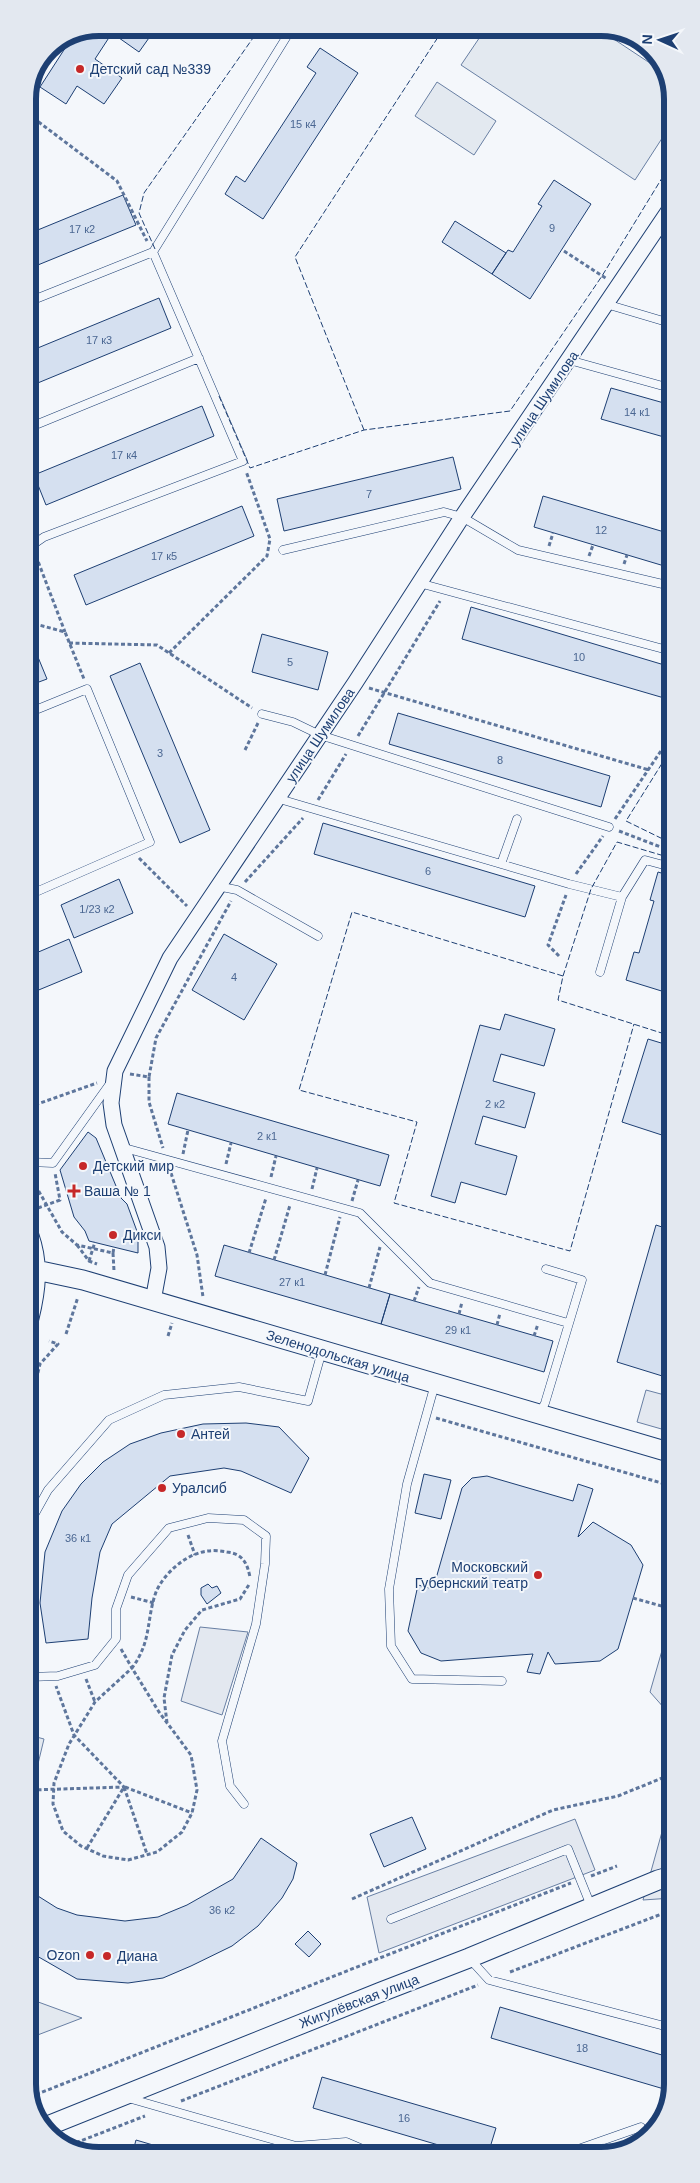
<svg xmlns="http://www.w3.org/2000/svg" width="700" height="2183" font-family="Helvetica,sans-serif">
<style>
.green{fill:#e3e9f0;stroke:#687fa3}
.parking{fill:#e3e8f0;stroke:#687fa3}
.building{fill:#d5e0f0;stroke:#1d3f73}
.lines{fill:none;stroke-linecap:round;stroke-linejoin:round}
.service-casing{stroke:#1d3f73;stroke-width:9}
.minor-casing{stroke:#1d3f73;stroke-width:17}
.tertiary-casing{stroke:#1d3f73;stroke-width:21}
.path{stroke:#5e769c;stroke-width:3;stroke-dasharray:4 2.5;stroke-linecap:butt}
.service{stroke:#f4f7fb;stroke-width:8}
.minor{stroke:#f4f7fb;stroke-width:15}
.tertiary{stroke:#f4f7fb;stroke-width:19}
.fence{stroke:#1d3f73;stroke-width:1;stroke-dasharray:6 2.5;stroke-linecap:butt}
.poi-dot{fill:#c62828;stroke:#f4f7fb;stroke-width:2}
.labels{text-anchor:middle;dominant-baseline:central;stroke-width:4;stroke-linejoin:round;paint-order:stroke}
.number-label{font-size:11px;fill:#4b6792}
.poi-label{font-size:14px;fill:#1d3f73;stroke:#f4f7fb;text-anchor:start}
.street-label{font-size:14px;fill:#1d3f73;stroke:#f4f7fb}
.rim{fill:none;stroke:#1d3f73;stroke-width:6}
</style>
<rect width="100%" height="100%" fill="#f4f7fb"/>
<!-- green -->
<path class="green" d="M486 28H597L665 73 670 81V126L635 180 461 65Z
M437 82 496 121 474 155 415 116Z
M29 1735 44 1739 30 1797Z
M30 1999 82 2018 35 2036 30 2034Z"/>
<!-- parking -->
<path class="parking" d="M646 1390 672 1397V1432L637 1422Z
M672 1616V1717L650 1692Z
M200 1627 248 1632 222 1715 181 1701Z
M672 1796V1898L643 1900Z
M575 1819 595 1870 379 1953 367 1897Z"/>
<!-- building -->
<path class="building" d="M99 28H156L139 52 112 33 95 59 122 78 104 104 77 86 66 104 40 87 71 39Z
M320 48 358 73 263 219 225 194 236 176 245 182 316 73 307 67Z
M554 180 591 204 530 299 492 274 508 250 513 252 542 206 538 204Z
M123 195 136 225 28 269V234Z
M455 221 506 253 492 274 442 242Z
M159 298 171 328 28 387V352Z
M611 388 671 405V439L601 419Z
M202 406 214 436 46 505 34 475Z
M453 457 461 489 284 531 277 499Z
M543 496 671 534V568L534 527Z
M242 506 254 536 86 605 74 575Z
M471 607 671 667V700L462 639Z
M262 634 328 652 318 690 252 672Z
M33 645 47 679 28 686V647Z
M140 663 210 830 180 843 110 676Z
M398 713 610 776 601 807 389 744Z
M323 823 535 886 525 917 314 854Z
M658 872 671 876V983L668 993 626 980 634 952 639 953 654 901 650 900Z
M119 879 133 913 74 938 61 905Z
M224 934 277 964 244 1020 192 990Z
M69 939 82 972 29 994V956Z
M505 1014 555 1029 544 1066 501 1054 493 1081 535 1093 525 1128 483 1116 475 1144 517 1156 506 1195 461 1182 455 1203 431 1196 480 1025 500 1030Z
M648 1039 671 1046V1138L622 1122Z
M177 1093 389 1155 380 1186 168 1124Z
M88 1132 96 1138 121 1198 127 1204 138 1234V1253L89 1241 85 1231 74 1217 60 1170Z
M656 1225 671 1230 672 1379 617 1362Z
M224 1245 390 1294 381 1324 215 1276Z
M390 1294 553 1341 544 1372 381 1324Z
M246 1423 279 1427 309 1458 291 1493 241 1471 224 1468 170 1476 112 1524 100 1552 92 1598 88 1639 46 1643 40 1603 45 1552 62 1511 81 1484 103 1462 130 1444 161 1433 203 1424Z
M424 1474 451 1480 441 1519 415 1513Z
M487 1476 573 1501 578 1484 593 1489 578 1537 593 1522 631 1545 643 1565 618 1649 600 1661 555 1664 548 1652 540 1674 527 1672 533 1654 441 1661 421 1653 408 1631 418 1585 433 1589 462 1488 472 1478Z
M208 1584 212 1588 217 1586 221 1593 207 1604 201 1595V1588Z
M412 1817 426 1849 384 1867 370 1834Z
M261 1838 297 1863 293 1879 282 1898 258 1926 232 1946 191 1966 163 1978 128 1983 77 1979 30 1952V1891L57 1908 77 1915 125 1921 158 1917 187 1905 233 1879Z
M308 1931 321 1944 309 1957 295 1944Z
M500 2007 672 2058 664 2089 491 2038Z
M322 2077 496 2128 488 2154H469L313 2108Z
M136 2140 187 2155H132Z"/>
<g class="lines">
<!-- service casing -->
<g class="service-casing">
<path id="service" d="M153 252 292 28
M28 302 153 252 243 461 44 537 28 548
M606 304 670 323
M569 360 670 388
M28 428 199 358
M283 550 444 512 462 517 518 550 671 586
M419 583 671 651
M665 650 671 595
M28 713 87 689 150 842 29 895
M262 714 293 722 320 735 609 827
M276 798 569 884 622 897 645 860 671 867
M501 864 517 819
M217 886 237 890 318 936
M600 972 622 897
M121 1147 360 1213 430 1283 568 1323
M29 1162 53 1163 109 1085
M435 1384 407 1484 389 1589 391 1646 412 1679 502 1681
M540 1413 545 1403 582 1280 546 1269
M29 1524 48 1490 109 1420 164 1395 239 1387 308 1401 322 1351
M29 1677 58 1676 95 1665 116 1639V1609L128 1575 169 1528 208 1518 244 1520 266 1536 265 1564 256 1624 222 1741 230 1786 244 1804
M391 1919 568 1849 591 1906
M469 1958 489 1980 672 2028
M128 2098 296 2146 346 2142 374 2154
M567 2153 641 2127"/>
</g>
<!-- minor casing -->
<g class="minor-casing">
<path id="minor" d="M153 1301 159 1268 157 1247 114 1125 111 1103 115 1071 170 958 355 683 462 517 670 209"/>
</g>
<!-- tertiary casing -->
<g class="tertiary-casing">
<path id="tertiary" d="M29 1236C39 1264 36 1290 29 1318
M36 1270 83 1280 672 1453
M45 2127 381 1992 469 1958 658 1880 672 1876"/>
</g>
<!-- path -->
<path class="path" d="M28 114 117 181 147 241
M564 251 607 279
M549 546 553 533
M36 556 65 632
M589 556 593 545
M624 564 627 555
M28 622 65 632 84 679
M69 643 157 645 252 708
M169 653 267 556 270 539 246 471
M369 688 649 770
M358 736 440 601
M245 750 258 723
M318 800 346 754
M615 819 671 736
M619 831 671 851
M139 858 187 906
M576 874 603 836
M245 882 303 818
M559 956 548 945 566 895
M130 1074 149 1077 156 1038 231 901
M149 1077V1102L163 1148
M29 1107 97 1083
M183 1154 188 1130
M226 1164 231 1143
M171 1173 197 1255 203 1297
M29 1174 62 1232 77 1245 113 1253 114 1271
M271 1177 276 1156
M312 1189 317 1168
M352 1201 358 1180
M38 1208 60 1200 55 1173
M77 1245 89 1261 97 1264
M113 1253 114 1247
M249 1253 266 1198
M274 1260 290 1205
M89 1261 95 1242
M325 1275 340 1217
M369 1288 380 1247
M414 1301 419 1287
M459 1314 462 1302
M497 1325 500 1313
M66 1334 78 1297
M168 1336 172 1323
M534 1336 538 1324
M29 1411 40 1364 58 1344 49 1341
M436 1418 672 1486
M188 1535 195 1555
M131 1597 154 1603
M633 1598 672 1609
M121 1649 132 1668 95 1702 69 1744 54 1783 53 1804 63 1831 81 1846 103 1856 128 1860 157 1852 182 1832 192 1813 197 1790 191 1755 159 1712 132 1668C152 1641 146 1620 156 1592 164 1573 187 1553 208 1551 214 1550 221 1551 227 1552 243 1554 247 1563 250 1577
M86 1679 95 1702
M167 1723 164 1698 172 1655 185 1630 202 1610 240 1599 250 1583
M125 1787 192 1813
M31 1790 124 1787 74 1735 56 1686
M87 1848 124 1787 147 1854
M591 1876 617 1866
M352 1899 553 1810 618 1796 672 1774
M510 1972 672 1910
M30 2097 372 1961 571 1883
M181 2101 478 1985
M651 2124 660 2121
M70 2145 145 2116"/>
<!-- service -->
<use href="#service" class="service"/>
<!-- minor -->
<use href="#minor" class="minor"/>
<!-- tertiary -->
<use href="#tertiary" class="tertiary"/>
<!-- fence -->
<path class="fence" d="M155 249 139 213 144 193 260 28
M219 396 250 468 364 430 510 411 602 276 670 165
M364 430 295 257 444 28
M671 749 626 821 671 843
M671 858 617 842 591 889 563 976 558 1000 671 1036
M563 976 352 912 299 1090 417 1122 394 1203 570 1251 634 1024"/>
</g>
<!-- markers -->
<g class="poi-dot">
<circle cx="80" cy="69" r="5"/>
<circle cx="83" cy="1166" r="5"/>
<path d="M71.5 1183.5h5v5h5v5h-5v5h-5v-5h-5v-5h5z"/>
<circle cx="113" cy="1235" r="5"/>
<circle cx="181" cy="1434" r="5"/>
<circle cx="162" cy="1488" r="5"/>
<circle cx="538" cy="1575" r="5"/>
<circle cx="90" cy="1955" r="5"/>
<circle cx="107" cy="1956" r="5"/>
</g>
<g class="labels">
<!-- number labels -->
<g class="number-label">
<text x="303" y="124">15 к4</text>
<text x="552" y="228">9</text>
<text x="82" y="229">17 к2</text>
<text x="99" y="340">17 к3</text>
<text x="637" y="412">14 к1</text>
<text x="124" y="455">17 к4</text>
<text x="369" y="494">7</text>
<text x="601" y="530">12</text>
<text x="164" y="556">17 к5</text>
<text x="579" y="657">10</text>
<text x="290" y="662">5</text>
<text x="160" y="753">3</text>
<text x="500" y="760">8</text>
<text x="428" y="871">6</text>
<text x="97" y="909">1/23 к2</text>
<text x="234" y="977">4</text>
<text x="495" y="1104">2 к2</text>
<text x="267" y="1136">2 к1</text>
<text x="292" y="1282">27 к1</text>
<text x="458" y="1330">29 к1</text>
<text x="78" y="1538">36 к1</text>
<text x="222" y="1910">36 к2</text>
<text x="582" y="2048">18</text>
<text x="404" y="2118">16</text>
</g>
<!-- poi labels -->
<g class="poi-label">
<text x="90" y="69">Детский сад №339</text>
<text x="93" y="1166">Детский мир</text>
<text x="84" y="1191">Ваша № 1</text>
<text x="123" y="1235">Дикси</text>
<text x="191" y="1434">Антей</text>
<text x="172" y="1488">Уралсиб</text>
<text x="528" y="1567" text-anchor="end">Московский<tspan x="528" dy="16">Губернский театр</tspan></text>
<text x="80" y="1955" text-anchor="end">Ozon</text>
<text x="117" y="1956">Диана</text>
</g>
<!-- street labels -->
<g class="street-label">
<text transform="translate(544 398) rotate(-56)">улица Шумилова</text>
<text transform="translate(320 735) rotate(-56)">улица Шумилова</text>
<text transform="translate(338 1356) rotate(17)">Зеленодольская улица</text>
<text transform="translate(359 2001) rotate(-21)">Жигулёвская улица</text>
</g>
</g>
<!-- crop -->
<path d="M0 0H700V2183H0ZM99 36H601A63 63 0 0 1 664 99V2084A63 63 0 0 1 601 2147H99A63 63 0 0 1 36 2084V99A63 63 0 0 1 99 36Z" fill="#e3e8f0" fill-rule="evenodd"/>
<path class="rim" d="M99 36H601A63 63 0 0 1 664 99V2084A63 63 0 0 1 601 2147H99A63 63 0 0 1 36 2084V99A63 63 0 0 1 99 36Z"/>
<!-- north arrow -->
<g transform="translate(660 40) rotate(273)" stroke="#f4f7fb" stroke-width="4" paint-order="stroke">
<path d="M0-4L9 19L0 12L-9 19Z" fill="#1d3f73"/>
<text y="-8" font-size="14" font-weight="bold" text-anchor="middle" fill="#1d3f73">N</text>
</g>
</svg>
